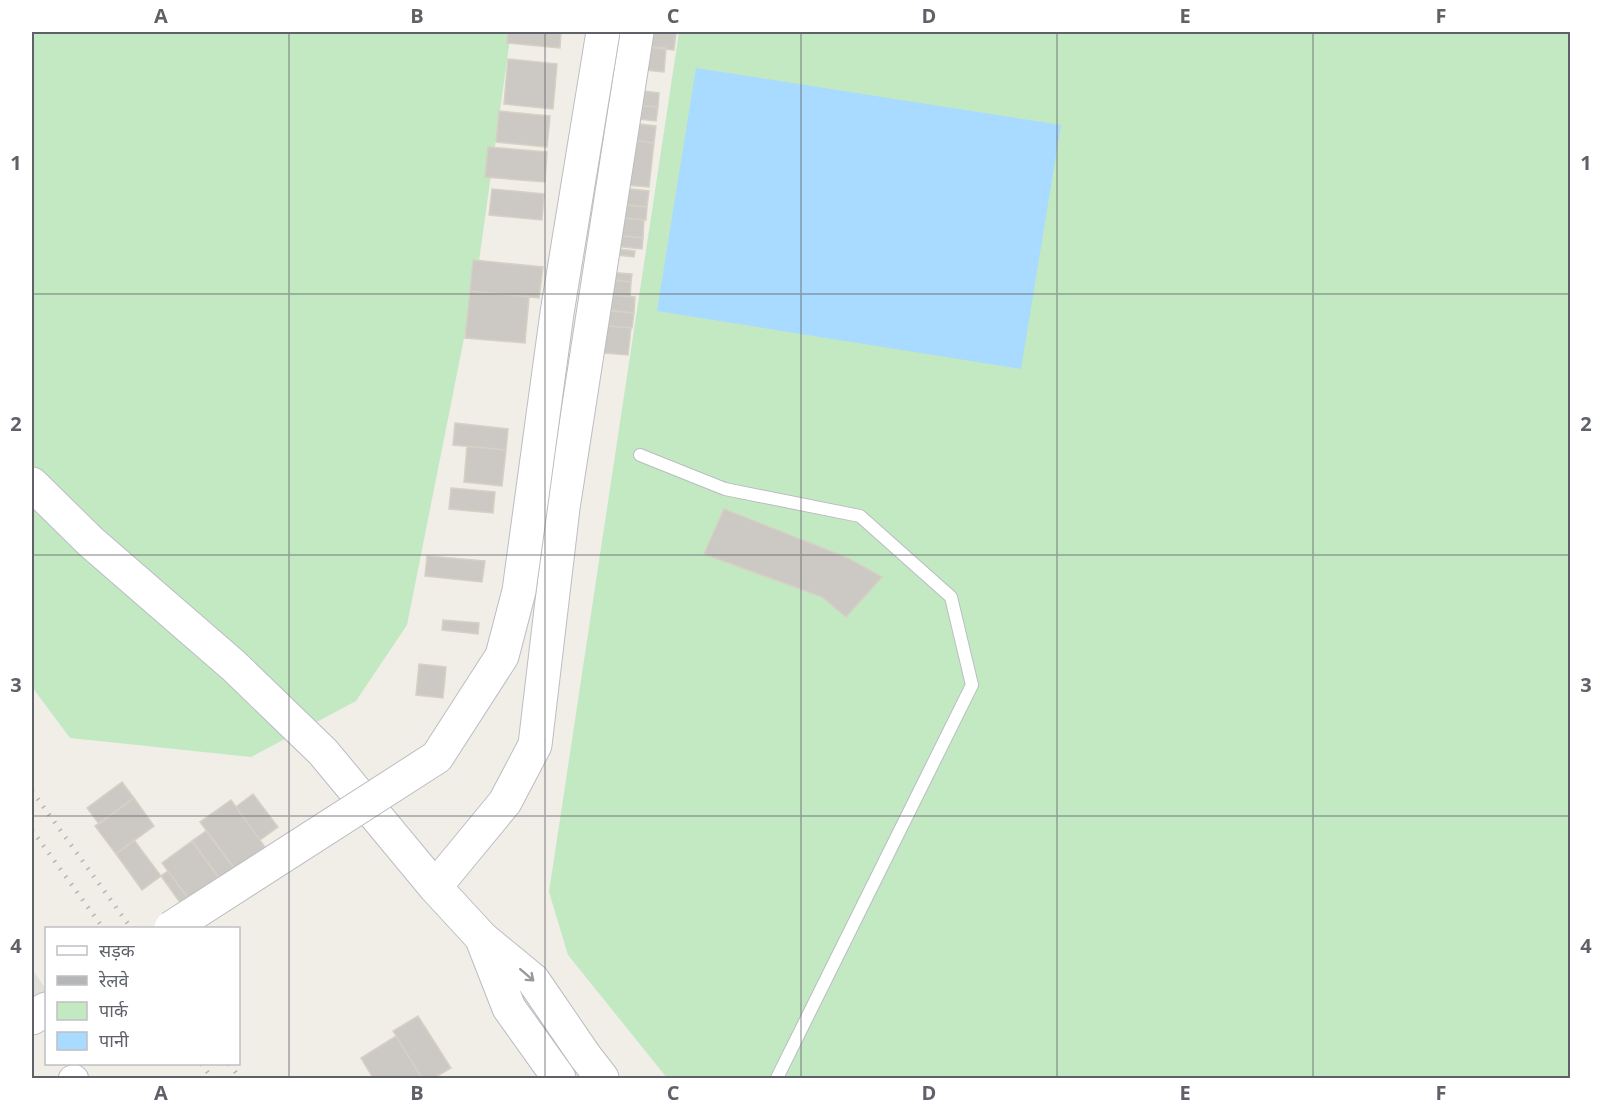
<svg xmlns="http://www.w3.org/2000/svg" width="1602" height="1110" font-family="'Open Sans','Noto Sans Devanagari',sans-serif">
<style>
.industrial{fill:#e2e0db}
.green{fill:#c3e9c3}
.water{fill:#a9daff}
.building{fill:#ccc9c4;stroke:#d6d0c5;stroke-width:1.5}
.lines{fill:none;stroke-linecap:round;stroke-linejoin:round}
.lane-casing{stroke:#b9bcc1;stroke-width:14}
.street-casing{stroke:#b9bcc1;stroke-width:26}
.secondary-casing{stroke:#babdc3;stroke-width:35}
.lane{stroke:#fff;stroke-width:12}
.street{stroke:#fff;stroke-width:24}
.secondary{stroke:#fff;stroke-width:33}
.rail{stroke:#b5b6b7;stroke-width:4.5;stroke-dasharray:1.5 8;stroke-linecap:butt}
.secondary-bridge-casing{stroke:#babdc3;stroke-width:35;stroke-linecap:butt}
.secondary-bridge{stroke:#fff;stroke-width:33}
.oneway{stroke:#96999d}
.grid{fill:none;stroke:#5e6268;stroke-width:1.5;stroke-opacity:0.55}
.neatline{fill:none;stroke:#5e6268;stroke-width:2}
.grid-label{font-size:20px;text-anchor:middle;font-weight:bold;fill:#5e6268}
</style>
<rect width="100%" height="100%" fill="#f1eee7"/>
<!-- industrial -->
<path class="industrial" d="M32 969 46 989V999L32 1009Z"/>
<!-- green -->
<path class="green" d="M32 32H511L478 268 407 625 356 701 251 757 70 738 32 687Z
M679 32H1570V1078H667L568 955 549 892Z"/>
<!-- water -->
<path class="water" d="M696 68 1061 125 1021 369 657 311Z"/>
<!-- building -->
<path class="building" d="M508 32H561L560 48 507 43Z
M638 32 676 33 674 50 637 46Z
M637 46 666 48 664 72 635 69Z
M508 59 557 64 553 109 504 104Z
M635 90 659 93 658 107 634 105Z
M631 105 658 107 656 121 629 118Z
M499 111 550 116 547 147 496 142Z
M631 123 656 126 654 143 629 140Z
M631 140 654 143 649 187 626 185Z
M488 147 547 152 545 182 485 177Z
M621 188 649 191 647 207 620 204Z
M492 189 544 194 542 220 489 215Z
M614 204 647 207 646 220 612 217Z
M612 217 644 220 643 238 611 235Z
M614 235 643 238 642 249 613 246Z
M609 248 635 251 634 257 608 254Z
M473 260 543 267 539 298 470 291Z
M605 272 632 274 631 282 605 279Z
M604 279 631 282 630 297 602 294Z
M470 291 529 297 525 343 465 338Z
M602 294 635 297 634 313 601 309Z
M599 310 634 313 632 328 597 325Z
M597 325 631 328 628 355 594 352Z
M455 423 508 429 506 450 453 445Z
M467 446 506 450 502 486 464 482Z
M451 488 495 492 493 513 449 509Z
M724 509 848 558 882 577 846 617 822 597 704 554Z
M427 556 485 561 482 582 425 576Z
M443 620 479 623 478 634 442 630Z
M419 664 446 667 443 698 416 695Z
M122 782 134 798 99 824 87 808Z
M253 794 278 827 260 840 236 807Z
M134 798 154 826 116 854 95 826Z
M231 800 265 847 235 869 200 822Z
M206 831 235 869 220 879 192 841Z
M134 840 161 876 142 890 116 854Z
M192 841 218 877 188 898 162 863Z
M168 871 188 898 181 904 161 876Z
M418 1016 451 1068 434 1078H422L393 1031Z
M396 1036 422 1078H373L361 1058Z"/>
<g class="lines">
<!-- lane casing -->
<g class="lane-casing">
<path id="lane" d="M640 455 725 489 860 516 951 597 972 685 777 1078"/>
</g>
<!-- street casing -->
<g class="street-casing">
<path id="street" d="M71 1078 75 1077 76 1078"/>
</g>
<!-- secondary casing -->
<g class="secondary-casing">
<path id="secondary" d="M32 484 91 542 234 666 323 752 435 887 482 938 533 980 585 1056 602 1078
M435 887 505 802 535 745 563 508 637 32
M482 939 509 1008 559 1078
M32 1018 46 1009"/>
</g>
<!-- lane -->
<use href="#lane" class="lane"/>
<!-- street -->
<use href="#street" class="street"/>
<!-- secondary -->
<use href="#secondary" class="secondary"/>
<!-- rail -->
<path class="rail" d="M32 791 131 928
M32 830 103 928
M201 1064 212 1078
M229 1064 240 1078"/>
<!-- secondary-bridge casing -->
<g class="secondary-bridge-casing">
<path id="secondary-bridge" d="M171 928 437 757 502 656 519 591 557 313 603 32"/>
</g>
<!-- secondary-bridge -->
<use href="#secondary-bridge" class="secondary-bridge"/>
</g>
<!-- one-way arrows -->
<defs><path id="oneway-shaft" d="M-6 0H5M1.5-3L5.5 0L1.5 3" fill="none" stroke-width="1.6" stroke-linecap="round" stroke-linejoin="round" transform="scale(1.5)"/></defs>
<use class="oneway" href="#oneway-shaft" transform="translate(527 975) rotate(41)"/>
<!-- grid -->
<path class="grid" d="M289 32V1078M545 32V1078M801 32V1078M1057 32V1078M1313 32V1078M32 294H1570M32 555H1570M32 816H1570"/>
<!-- border -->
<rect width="1602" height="1110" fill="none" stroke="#ffffff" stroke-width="66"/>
<!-- legend -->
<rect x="45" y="927" width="195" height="138" fill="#ffffff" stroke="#bfc0c3" stroke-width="1.5"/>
<rect x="57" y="946" width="30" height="9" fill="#ffffff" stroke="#bfc0c3" stroke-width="1.5"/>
<text x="99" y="957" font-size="18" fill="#5e6268">सड़क</text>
<rect x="57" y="976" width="30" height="9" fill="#b5b6b7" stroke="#bfc0c3" stroke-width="1.5"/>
<text x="99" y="987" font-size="18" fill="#5e6268">रेलवे</text>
<rect x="57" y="1002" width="30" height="18" fill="#c3e9c3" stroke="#bfc0c3" stroke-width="1.5"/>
<text x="99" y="1017" font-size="18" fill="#5e6268">पार्क</text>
<rect x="57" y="1032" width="30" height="18" fill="#a9daff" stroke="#bfc0c3" stroke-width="1.5"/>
<text x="99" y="1047" font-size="18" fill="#5e6268">पानी</text>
<rect x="33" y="33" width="1536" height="1044" class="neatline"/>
<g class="grid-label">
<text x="161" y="23">A</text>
<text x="417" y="23">B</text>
<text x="673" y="23">C</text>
<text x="929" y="23">D</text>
<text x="1185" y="23">E</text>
<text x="1441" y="23">F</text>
<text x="16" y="170">1</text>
<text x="1586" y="170">1</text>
<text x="16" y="431">2</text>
<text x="1586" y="431">2</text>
<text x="16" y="692">3</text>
<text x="1586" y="692">3</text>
<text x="16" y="953">4</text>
<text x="1586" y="953">4</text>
<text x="161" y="1100">A</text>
<text x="417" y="1100">B</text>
<text x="673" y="1100">C</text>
<text x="929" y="1100">D</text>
<text x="1185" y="1100">E</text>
<text x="1441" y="1100">F</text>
</g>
</svg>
